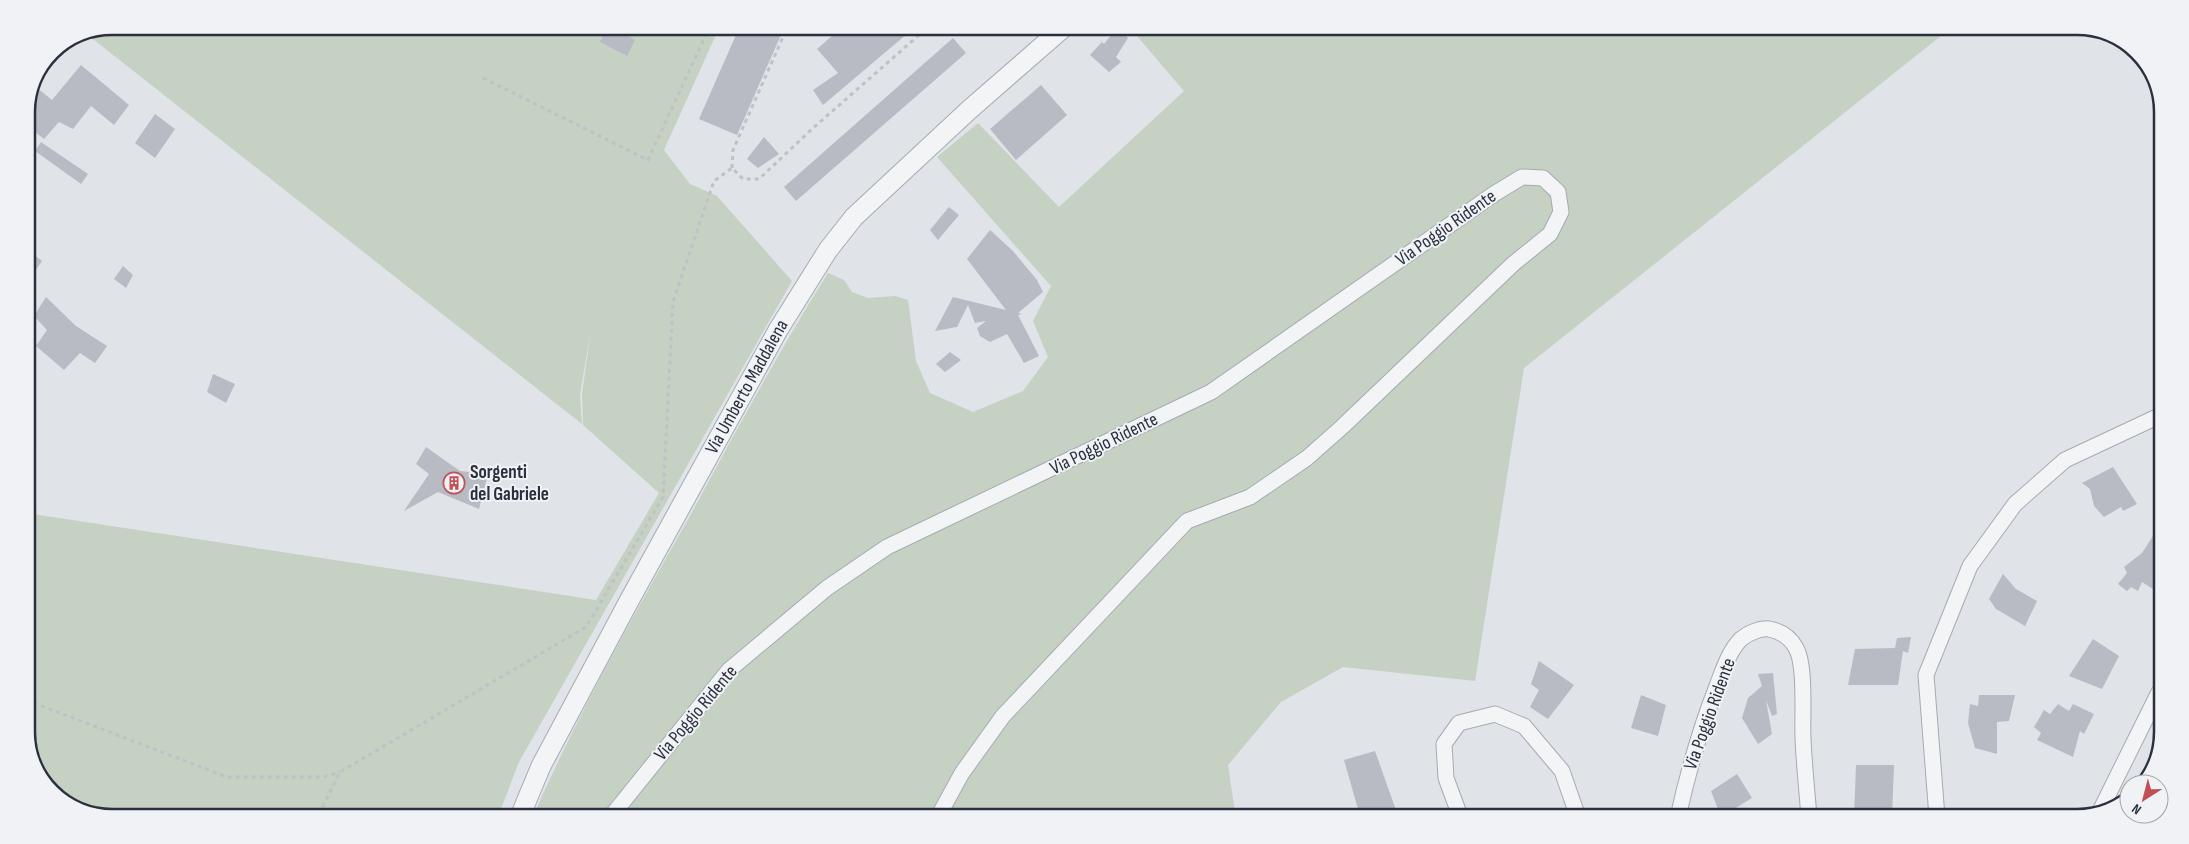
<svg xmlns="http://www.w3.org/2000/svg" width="2189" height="844" font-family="'Sofia Sans Condensed',sans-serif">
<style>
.green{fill:#c5d1c2}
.building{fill:#b8bbc4}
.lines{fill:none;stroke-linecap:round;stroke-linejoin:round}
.minor-casing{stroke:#a6aab2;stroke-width:17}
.tertiary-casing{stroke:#a6aab2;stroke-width:21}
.path{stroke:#bfc1c6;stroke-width:3;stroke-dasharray:4 4;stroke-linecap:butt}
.minor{stroke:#f3f4f6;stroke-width:15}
.tertiary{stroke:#f3f4f6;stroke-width:19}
.labels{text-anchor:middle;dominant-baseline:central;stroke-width:4;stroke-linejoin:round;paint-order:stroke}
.street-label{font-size:19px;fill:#2b303e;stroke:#f0f2f5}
.poi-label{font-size:19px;font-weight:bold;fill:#2b303e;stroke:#f0f2f5;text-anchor:start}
.rim{fill:none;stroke:#2b303e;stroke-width:2.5}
</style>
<rect width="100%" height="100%" fill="#e0e3e8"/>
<!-- green -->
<path class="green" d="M112 26 719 28 664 150 690 184 717 196 792 281 519 762 499 814 84 813 44 784 26 738V513L596 600 659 493 583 425 582 394 591 330 580 394 582 424 84 32Z
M1131 29 1947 31 1524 368 1475 681 1343 667 1281 702 1228 765 1235 812 1241 816 534 814C578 714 632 618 686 523 732 439 777 354 828 273L844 280 852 292 868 298 895 296 908 300 916 361 930 393 973 412 1023 391 1048 357 1033 321 1051 286 937 157 978 123 1059 207 1184 91Z"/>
<!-- building -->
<path class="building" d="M607 27H612L635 40 627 56 600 42Z
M739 28H784L737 135 699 119Z
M841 28H914L823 105 813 90 838 73 817 49Z
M1116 29H1121L1128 38 1116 57 1121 62 1109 72 1090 55 1102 42 1104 44Z
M953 38 966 53 796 201 784 187Z
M81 65 129 105 114 125 91 106 73 129 59 122 44 139 26 125V107L36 87 52 100Z
M1041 85 1067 115 1016 160 990 129Z
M155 114 175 129 155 158 135 143Z
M764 137 779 154 758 168 747 159Z
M41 142 88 174 81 184 35 151Z
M949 207 959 215 938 240 930 230Z
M990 230 1013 251 1037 280 1043 292 1018 313 1022 314 1018 315 1039 356 1024 363 1007 334 990 342 980 336 977 328 986 321 975 323 968 305 957 327 935 331 953 297 1006 310 967 259Z
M26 248 42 261 26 284Z
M123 266 133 275 126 288 114 279Z
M46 297 76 326 107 346 95 363 80 353 64 370 36 346 47 330 34 316Z
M950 352 961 360 945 372 936 364Z
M213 374 235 384 226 403 207 392Z
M426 447 460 471 488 474 479 509 438 492 404 511 429 474 416 464Z
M2113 467 2137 504 2123 511 2121 507 2104 517 2094 506 2090 489 2082 483Z
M2160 525 2159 593 2142 582 2138 591 2131 587 2127 591 2118 584 2127 573 2124 567 2142 553Z
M2003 574 2016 589 2037 601 2025 626 1996 609 1989 599Z
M1911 637 1908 653 1903 651 1898 685H1848L1855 649 1895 648 1897 638Z
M2093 639 2119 656 2102 689 2069 676Z
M1539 661 1574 685 1548 719 1530 707 1539 690 1531 684Z
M1773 673 1777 714 1772 716 1766 700 1772 734 1758 744 1742 718 1748 698 1762 686 1758 674Z
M1641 695 1666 705 1658 736 1631 728Z
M1979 695H2015L2009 721 1997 722V754L1975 748 1968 723 1970 704 1978 706Z
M2058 704 2069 711 2073 704 2094 714 2084 734 2080 731 2073 757 2037 740 2041 733 2034 727 2044 710 2050 714Z
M1375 751 1398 816H1360L1344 760Z
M1856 765H1894L1892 817H1854Z
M1737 774 1752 798 1721 817 1711 791Z"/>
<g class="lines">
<!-- minor casing -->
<g class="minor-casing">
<path id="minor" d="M2100 811 2159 692
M613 814 729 670 827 588 887 547 1211 392 1494 194 1522 177 1543 178 1558 192 1561 212 1550 234 1513 264 1342 427 1307 458 1250 497 1187 521 1003 716 962 773 939 815
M1460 816 1446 778 1444 744 1459 723 1495 714 1524 726 1562 771 1578 817
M1678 817C1688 772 1700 729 1717 686 1723 670 1729 651 1741 639 1748 633 1760 628 1769 629 1780 631 1790 637 1796 648 1806 665 1802 715 1803 738 1804 764 1807 791 1809 817
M1937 817 1926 675 1970 566 2015 504 2065 460 2159 416"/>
</g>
<!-- tertiary casing -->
<g class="tertiary-casing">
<path id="tertiary" d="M521 814 541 766 629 601 778 330 828 250 854 217 969 110 1063 28"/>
</g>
<!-- path -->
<path class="path" d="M483 78 648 160 709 28
M732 168 733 150 787 28
M26 700 227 777H324L340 772
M319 814 340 772 586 627 663 497 673 302 714 181 732 168 743 179H759L812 129 927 28"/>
<!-- minor -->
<use href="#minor" class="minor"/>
<!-- tertiary -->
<use href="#tertiary" class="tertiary"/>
</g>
<!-- icons -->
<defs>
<g id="building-ring" transform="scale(1.125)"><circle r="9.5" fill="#f0f2f5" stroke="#c05257" stroke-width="1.5"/><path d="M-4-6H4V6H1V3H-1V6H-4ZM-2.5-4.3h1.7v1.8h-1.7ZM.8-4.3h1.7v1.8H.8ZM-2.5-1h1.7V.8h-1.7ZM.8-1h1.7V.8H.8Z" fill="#c05257"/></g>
</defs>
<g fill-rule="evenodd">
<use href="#building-ring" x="454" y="483"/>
</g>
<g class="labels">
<!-- street labels -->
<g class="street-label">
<text transform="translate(1446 228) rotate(-35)">Via Poggio Ridente</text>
<text transform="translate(747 387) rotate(-61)">Via Umberto Maddalena</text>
<text transform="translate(1104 444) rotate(-26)">Via Poggio Ridente</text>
<text transform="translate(696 713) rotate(-50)">Via Poggio Ridente</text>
<text transform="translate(1710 714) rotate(-70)">Via Poggio Ridente</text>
</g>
<!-- poi labels -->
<g class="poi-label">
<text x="470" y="472">Sorgenti<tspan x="470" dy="22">del Gabriele</tspan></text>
</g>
</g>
<!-- crop -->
<path d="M0 0H2189V844H0ZM112 35H2077A77 77 0 0 1 2154 112V732A77 77 0 0 1 2077 809H112A77 77 0 0 1 35 732V112A77 77 0 0 1 112 35Z" fill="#f0f2f5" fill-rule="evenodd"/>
<path class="rim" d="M112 35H2077A77 77 0 0 1 2154 112V732A77 77 0 0 1 2077 809H112A77 77 0 0 1 35 732V112A77 77 0 0 1 112 35Z"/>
<!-- north arrow -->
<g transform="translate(2144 799) rotate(216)"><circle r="24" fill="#f0f2f5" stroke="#a1a4ac"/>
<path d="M0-4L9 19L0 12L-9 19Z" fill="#c05257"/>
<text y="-8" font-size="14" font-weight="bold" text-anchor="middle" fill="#2b303e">N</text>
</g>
</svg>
